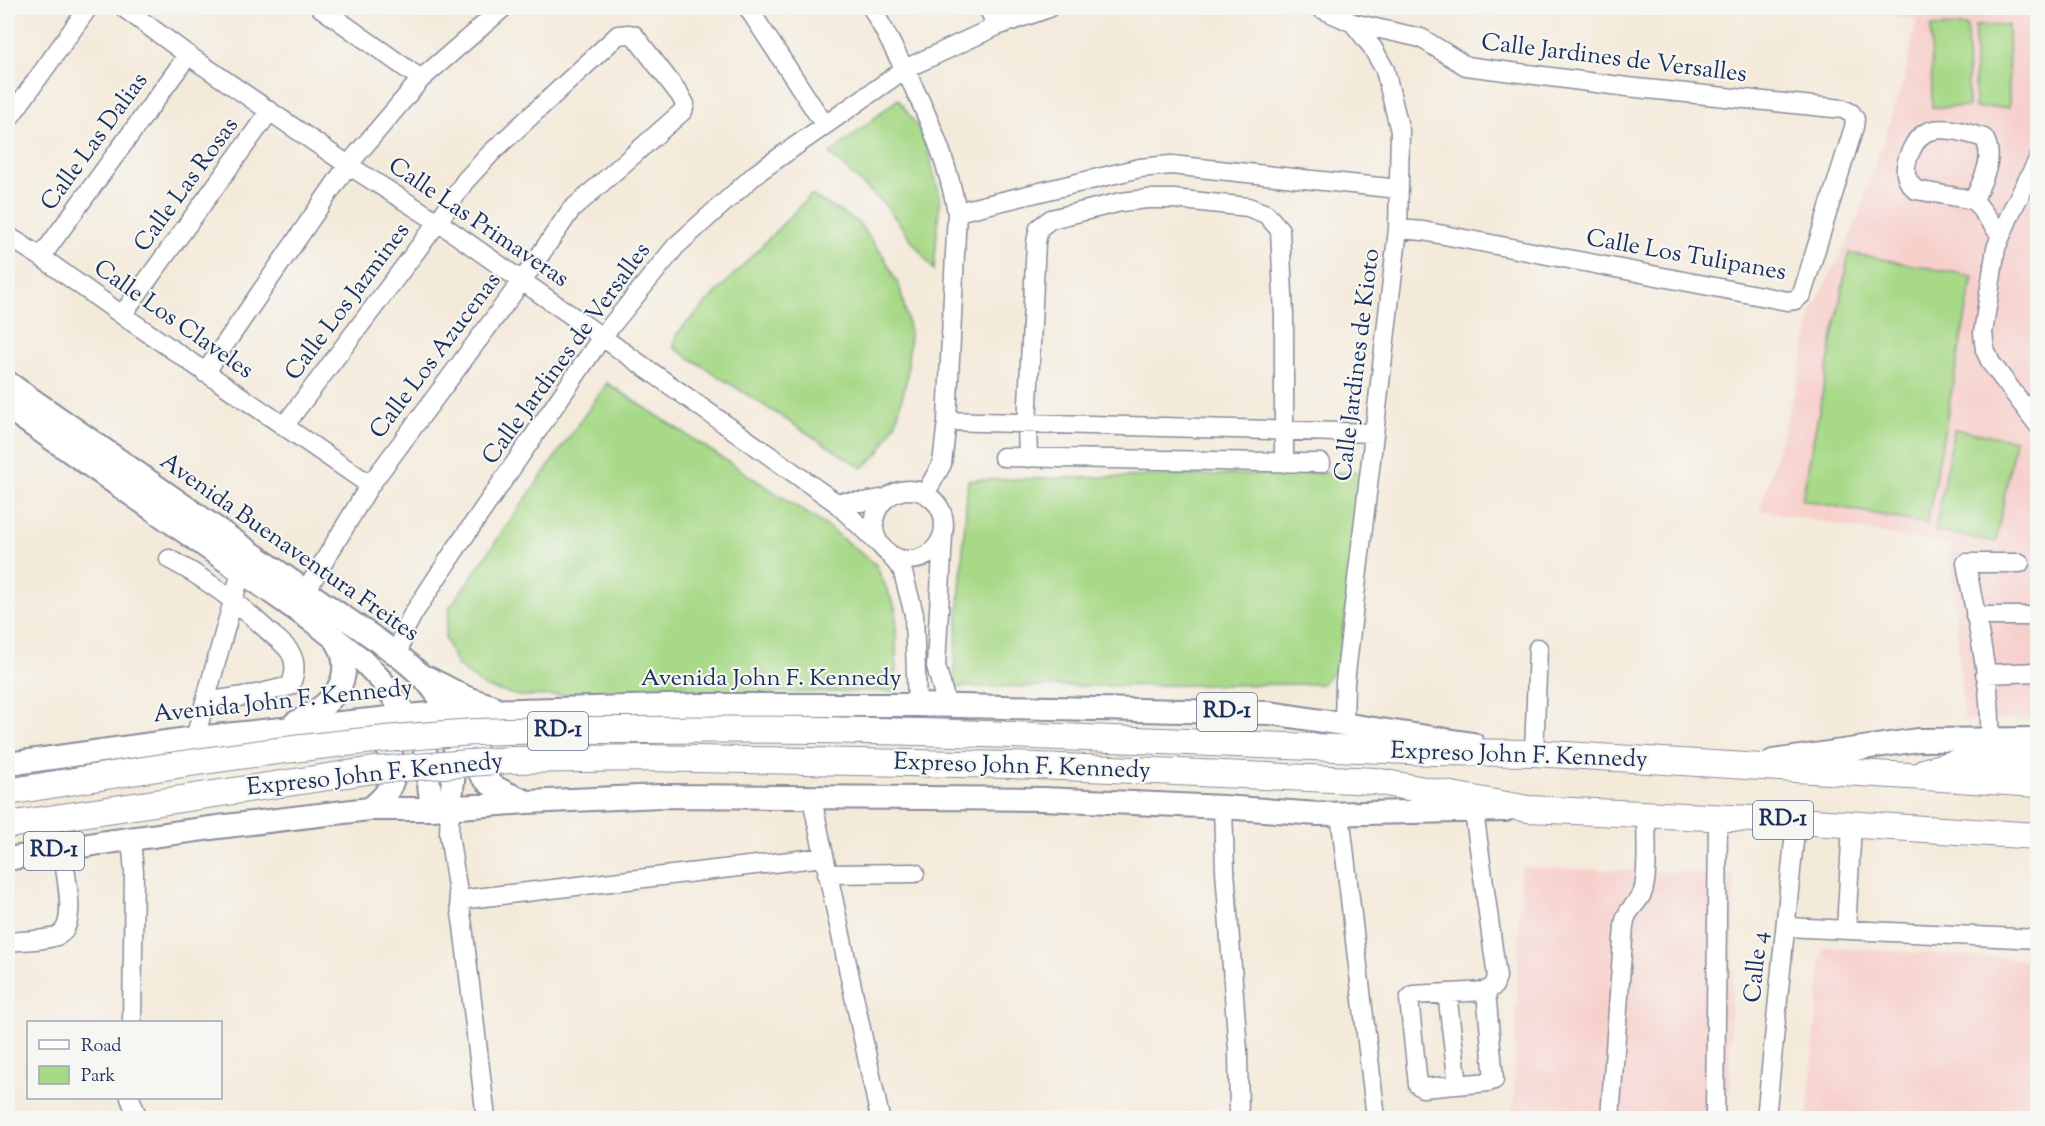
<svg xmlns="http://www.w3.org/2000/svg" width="2045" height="1126" font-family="'Sorts Mill Goudy',serif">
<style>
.built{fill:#f7d0cc}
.green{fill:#a7d987;stroke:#618472;stroke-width:1.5}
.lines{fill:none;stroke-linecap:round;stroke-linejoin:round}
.minor-casing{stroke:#888c9c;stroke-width:21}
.major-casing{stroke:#888c9c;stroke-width:26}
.highway-casing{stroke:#888c9c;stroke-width:28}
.minor{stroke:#fff;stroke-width:18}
.major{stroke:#fff;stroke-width:22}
.highway{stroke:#fff;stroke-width:26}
.highway-bridge-casing{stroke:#888c9c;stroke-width:28;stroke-linecap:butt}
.highway-bridge{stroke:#fff;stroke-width:26}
.labels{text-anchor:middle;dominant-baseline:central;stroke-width:4.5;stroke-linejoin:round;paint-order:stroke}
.shield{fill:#f6f6f2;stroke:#5d6b8a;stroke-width:1.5}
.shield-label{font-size:22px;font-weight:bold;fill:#1b2f5e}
.street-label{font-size:24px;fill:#1b2f5e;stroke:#f6f6f2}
</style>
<rect width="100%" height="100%" fill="#f6f6f2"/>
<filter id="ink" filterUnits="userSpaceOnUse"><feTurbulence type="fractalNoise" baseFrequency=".0167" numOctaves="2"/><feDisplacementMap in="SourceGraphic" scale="12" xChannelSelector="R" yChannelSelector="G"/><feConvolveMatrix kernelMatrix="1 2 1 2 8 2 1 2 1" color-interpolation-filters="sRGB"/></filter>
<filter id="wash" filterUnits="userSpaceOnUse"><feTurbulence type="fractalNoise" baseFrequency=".008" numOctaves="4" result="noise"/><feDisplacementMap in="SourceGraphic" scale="24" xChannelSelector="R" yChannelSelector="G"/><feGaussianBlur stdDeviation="1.35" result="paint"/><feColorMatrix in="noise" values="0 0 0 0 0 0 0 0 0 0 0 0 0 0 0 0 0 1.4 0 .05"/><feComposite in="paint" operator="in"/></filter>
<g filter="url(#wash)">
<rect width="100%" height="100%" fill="#f4eada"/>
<!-- built -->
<path class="built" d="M1894 8H2037V720L1964 719 1950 546 1760 510 1801 369 1813 308 1852 233 1904 80 1917 19 1896 17Z
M1521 867 1735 874 1728 1118H1513Z
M1823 947 2037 960V1118H1807Z"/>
<!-- green -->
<path class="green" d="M2008 25 2009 107 1975 108V26Z
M1967 26 1968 107H1932L1931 27Z
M898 99 924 136 940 196 934 270 886 206 830 154Z
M811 195 858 222 884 257 900 288 910 332 907 378 896 422 879 453 862 468 674 348 676 335 685 325Z
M1849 253 1973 276 1927 524 1802 500Z
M607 383 825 525 876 565 896 610V691L519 696 485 687 457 665 445 638 450 607Z
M1954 429 2015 440 1996 542 1935 531Z
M1363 472 1339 666 1322 684 953 687 968 480Z"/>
</g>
<g filter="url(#ink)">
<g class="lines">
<!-- minor casing -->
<g class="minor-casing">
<path id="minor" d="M124 8 188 55 348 165 438 222 602 337 835 502 880 545
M321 8 421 79
M748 8 824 124
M872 8C908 74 943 137 957 212L947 421 942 464 925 494
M988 8 997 26
M1320 8 1353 23 1421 38 1466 66 1627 87 1843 109 1851 113 1855 119 1854 127 1802 294 1795 300 1787 301 1423 231 1398 229
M8 120 88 8
M2038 160 2012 210 1996 248 1983 333 1985 350 1991 363 2038 425
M1974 200C1982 180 1996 158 1984 138 1968 133 1941 124 1925 133 1914 139 1904 162 1906 174 1907 181 1911 185 1916 190L1974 200 2001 236
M957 212 1140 168 1171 165 1399 189
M8 236 41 257 122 315 370 485
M41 257 188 55
M122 315 270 111
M205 373 348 165 421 79 503 8
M947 421 1374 433
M284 426 438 222 465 181 492 152 618 35 629 34 634 35 680 95 685 104 683 111 571 210 522 281 370 485 306 591
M1003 457 1321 463
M1028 458 1027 424 1036 242 1039 228 1051 219 1121 202 1147 199H1174L1248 207 1266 214 1280 230 1284 316V463
M874 525a35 35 0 1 1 70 0a35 35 0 1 1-70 0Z
M835 502H863L886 498
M943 535 936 666 947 706
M888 553 902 569 914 614 917 705
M169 559C205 578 236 601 266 629 273 636 284 643 290 652 297 663 295 675 290 686L257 694 205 702
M1975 616H2038
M398 656 404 631 413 614 455 550 602 337 676 246 757 173 905 69 997 26 1049 8
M1985 674 2038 672
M1344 724 1345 682 1398 229 1400 131 1385 70 1372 47 1353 23
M195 738 241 572
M1990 739C1992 681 1976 621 1966 563H2020
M1534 753 1538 648
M812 799 880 1118
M450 807 449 834 463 926 486 1118
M1223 807 1225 870 1238 1051 1239 1118
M1474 812 1497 977 1494 986 1486 991 1413 995 1409 999 1418 1085 1423 1088 1489 1082 1494 1080 1486 991
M1340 814 1376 1118
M131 839 134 872 132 1022
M827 874 915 873
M459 900 824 857
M1786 927 2038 939
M1846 929 1852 825
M8 942C18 941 52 940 59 935 79 923 64 870 62 849
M1447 993 1458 1085
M130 1098 138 1118
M1610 1118 1624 926C1626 909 1635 907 1642 894 1649 878 1646 833 1646 814
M1715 1118 1718 818
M1766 1118 1796 821"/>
</g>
<!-- major casing -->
<g class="major-casing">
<path id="major" d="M8 383C111 455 214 526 317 599 351 623 414 660 437 694 464 732 454 765 450 807
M8 408 318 625 361 659 382 681 424 741 432 809
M428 678 467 698 491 706
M492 721C472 735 467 763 487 781 497 791 512 795 525 801
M295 723C322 710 351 690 343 655 342 650 338 643 335 638
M1773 761 1918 740 2038 739
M8 764 195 738 448 712 702 705H917L1270 713 1473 744
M369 809C402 786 402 756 371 730
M8 859 100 843 218 827 369 809H432L527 802 661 796 1043 799 1223 807 1318 814 1505 810"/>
</g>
<!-- highway casing -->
<g class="highway-casing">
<path id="highway" d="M1112 739 1434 752 1534 753 2038 784
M1111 769 1375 781 1528 809 1796 821 2038 836
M1926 771 1968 760 2038 763"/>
</g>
<!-- minor -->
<use href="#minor" class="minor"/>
<!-- major -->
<use href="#major" class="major"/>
<!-- highway -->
<use href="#highway" class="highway"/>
<!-- highway-bridge casing -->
<g class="highway-bridge-casing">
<path id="highway-bridge" d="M8 792C157 767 308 743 460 733 519 729 579 730 638 730 796 728 954 732 1112 739
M8 825 374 770 511 760 645 758 1011 765 1111 769"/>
</g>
<!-- highway-bridge -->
<use href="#highway-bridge" class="highway-bridge"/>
</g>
</g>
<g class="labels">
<!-- shield labels -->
<g class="shield">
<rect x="1197" y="693" width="60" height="38" rx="4.5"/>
<rect x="528" y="712" width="60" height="38" rx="4.5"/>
<rect x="1753" y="801" width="60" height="38" rx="4.5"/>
<rect x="24" y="832" width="60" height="38" rx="4.5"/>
</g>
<g class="shield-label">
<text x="1227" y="712">RD-1</text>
<text x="558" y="731">RD-1</text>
<text x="1783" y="820">RD-1</text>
<text x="54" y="851">RD-1</text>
</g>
<!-- street labels -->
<g class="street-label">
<text transform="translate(1614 59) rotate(7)">Calle Jardines de Versalles</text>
<text transform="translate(95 142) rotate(-54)">Calle Las Dalias</text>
<text transform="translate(187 185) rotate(-54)">Calle Las Rosas</text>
<text transform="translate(478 223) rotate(34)">Calle Las Primaveras</text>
<text transform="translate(1686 256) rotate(10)">Calle Los Tulipanes</text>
<text transform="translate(348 302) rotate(-53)">Calle Los Jazmines</text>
<text transform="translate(173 320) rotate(35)">Calle Los Claveles</text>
<text transform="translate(567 354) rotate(-54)">Calle Jardines de Versalles</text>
<text transform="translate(436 356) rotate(-53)">Calle Los Azucenas</text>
<text transform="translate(1358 365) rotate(-83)">Calle Jardines de Kioto</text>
<text transform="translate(289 548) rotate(35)">Avenida Buenaventura Freites</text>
<text x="771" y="679">Avenida John F. Kennedy</text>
<text transform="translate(283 702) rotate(-6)">Avenida John F. Kennedy</text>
<text transform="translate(1519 756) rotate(2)">Expreso John F. Kennedy</text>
<text transform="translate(1022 767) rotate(2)">Expreso John F. Kennedy</text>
<text transform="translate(375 775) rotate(-6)">Expreso John F. Kennedy</text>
<text transform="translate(1757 967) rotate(-84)">Calle 4</text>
</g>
</g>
<!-- margin -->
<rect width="2045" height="1126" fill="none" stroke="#f6f6f2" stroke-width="30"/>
<!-- legend -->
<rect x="27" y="1021" width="195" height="78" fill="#f6f6f2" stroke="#9ea6b7" stroke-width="1.5"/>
<rect x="39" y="1040" width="30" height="9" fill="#ffffff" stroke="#9ea6b7" stroke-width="1.5"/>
<text x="81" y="1051" font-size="18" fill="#1b2f5e">Road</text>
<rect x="39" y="1066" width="30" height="18" fill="#a7d987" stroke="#9ea6b7" stroke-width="1.5"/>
<text x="81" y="1081" font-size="18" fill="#1b2f5e">Park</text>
</svg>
